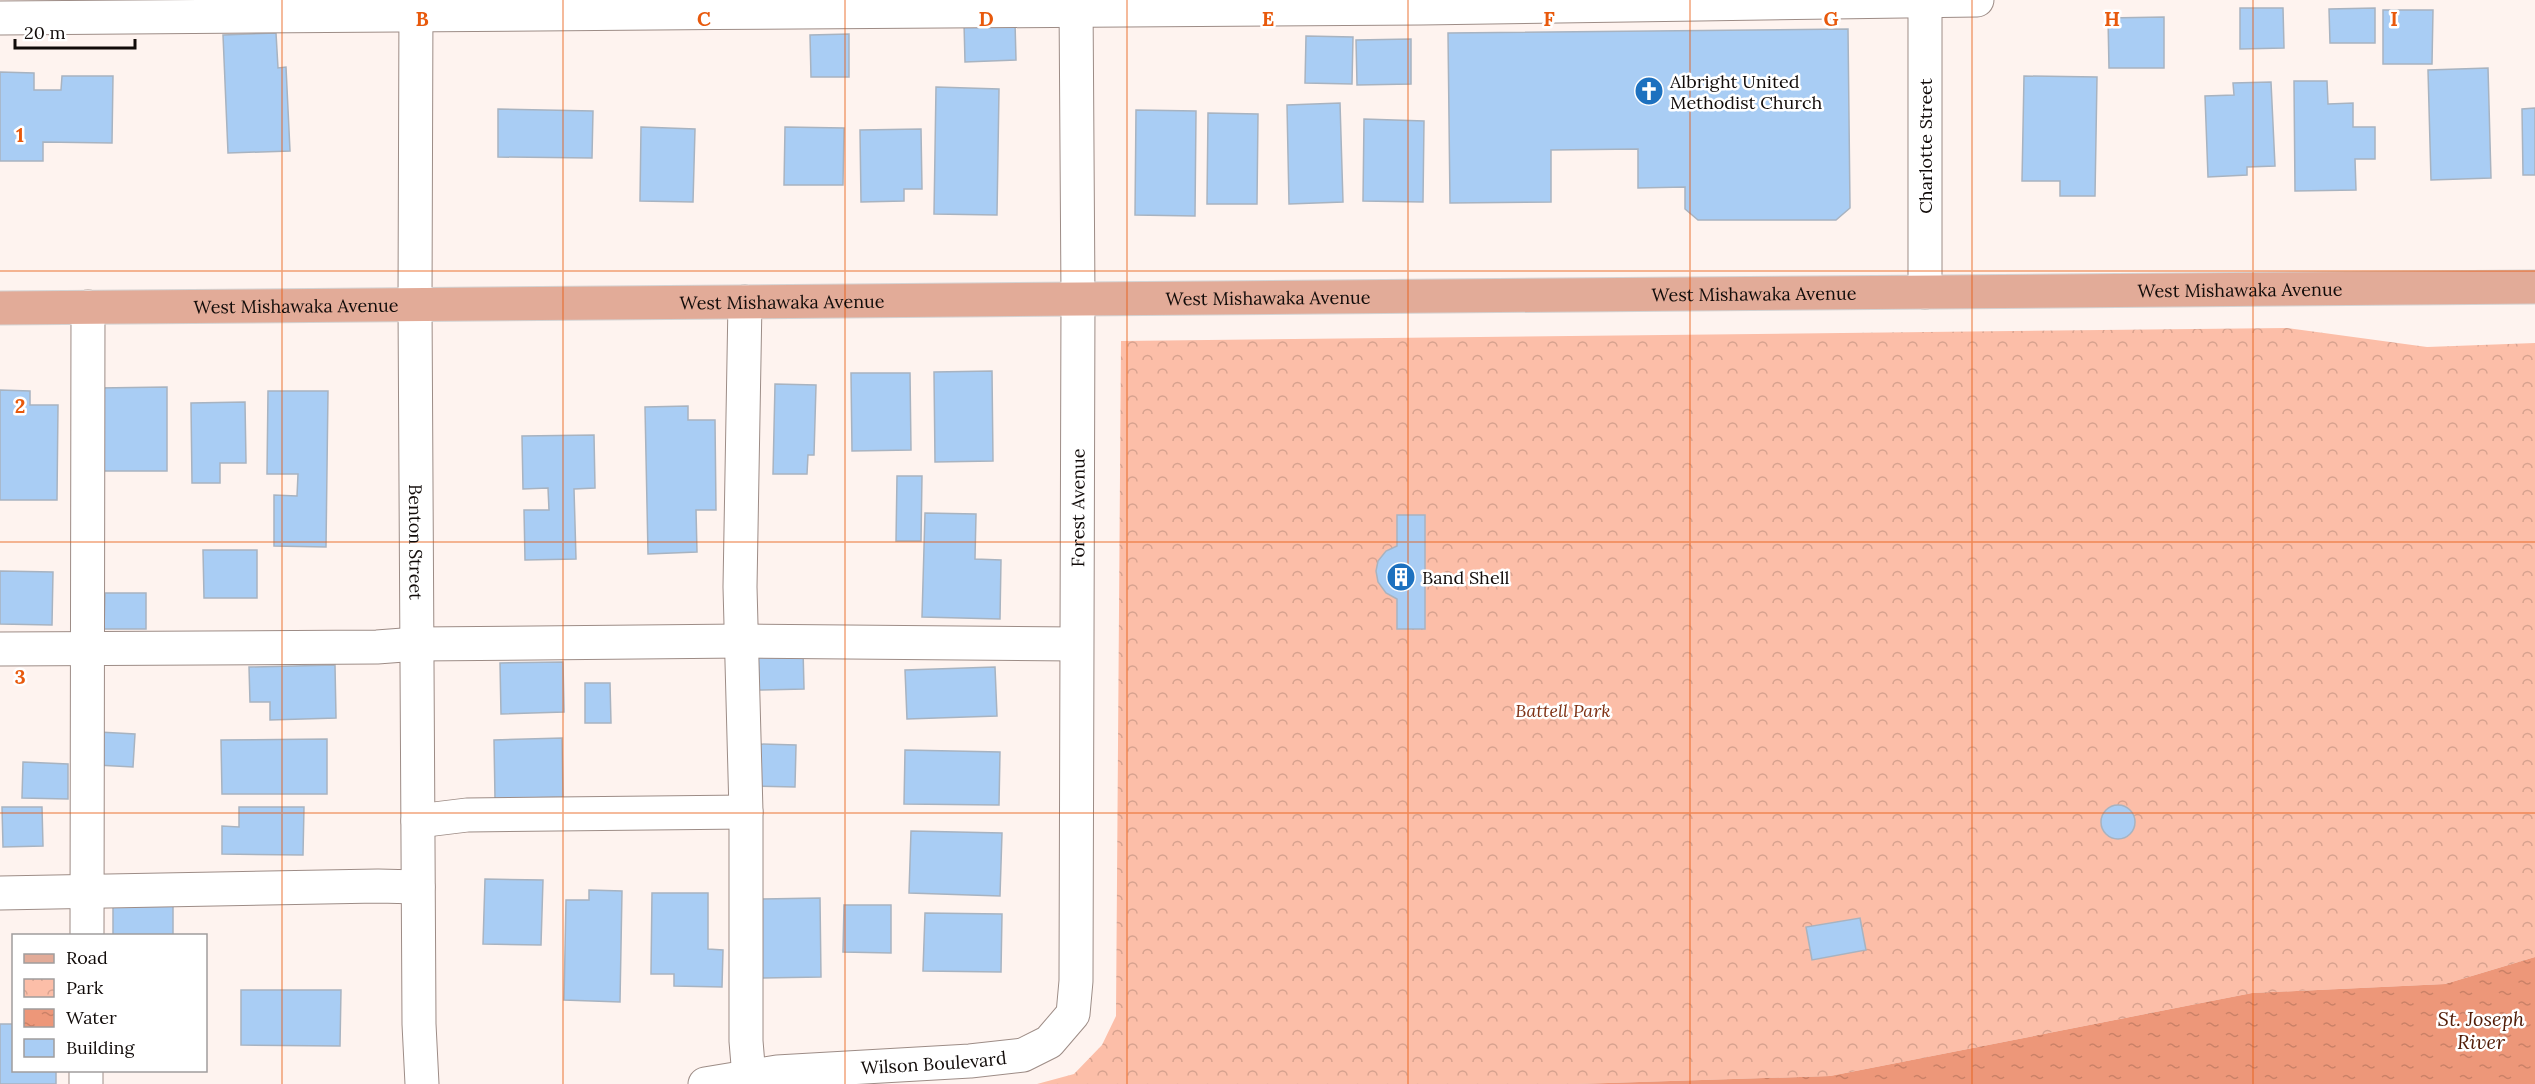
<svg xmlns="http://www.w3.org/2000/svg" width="2535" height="1084" font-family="Lora,serif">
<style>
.park{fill:url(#park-crowns)}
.water{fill:url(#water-ripples)}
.building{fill:#a9cdf4;stroke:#a8b3c0;stroke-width:1.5}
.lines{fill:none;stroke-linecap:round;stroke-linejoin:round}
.minor-casing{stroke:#9d8c86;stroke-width:35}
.major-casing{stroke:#d4d3d3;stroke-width:35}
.minor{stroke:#fff;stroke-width:33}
.major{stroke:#e2ab98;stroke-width:33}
.grid{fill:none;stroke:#e8590c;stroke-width:1.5;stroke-opacity:0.55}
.labels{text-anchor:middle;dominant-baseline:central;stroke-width:5;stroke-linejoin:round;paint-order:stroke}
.poi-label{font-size:18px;fill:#110b09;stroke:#fff;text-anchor:start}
.street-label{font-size:18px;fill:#110b09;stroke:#fff}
.park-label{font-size:18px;font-style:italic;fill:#7e3114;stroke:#fff}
.water-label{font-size:20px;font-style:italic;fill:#511c07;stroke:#fff}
.grid-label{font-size:20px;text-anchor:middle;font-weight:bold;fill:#e8590c;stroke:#fff;stroke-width:5;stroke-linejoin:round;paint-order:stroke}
</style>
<defs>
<pattern id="park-crowns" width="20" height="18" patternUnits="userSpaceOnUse" patternTransform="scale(1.5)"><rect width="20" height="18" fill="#fcbea8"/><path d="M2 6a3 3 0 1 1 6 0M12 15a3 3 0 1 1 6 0" fill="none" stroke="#d7a28f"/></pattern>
<pattern id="water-ripples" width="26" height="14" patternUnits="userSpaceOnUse" patternTransform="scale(1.5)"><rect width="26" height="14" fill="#ed9779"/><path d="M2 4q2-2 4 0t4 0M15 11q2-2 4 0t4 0" fill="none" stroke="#ca8167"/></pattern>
</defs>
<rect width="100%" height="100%" fill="#fef3ef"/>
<!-- park -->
<path class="park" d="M2287 328 2427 347 2535 343V957L2445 984 2252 993 1830 1076 1577 1084H1037L1074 1074 1102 1045 1116 1016 1121 341Z"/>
<!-- water -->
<path class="water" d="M2535 957V1084H1577L1830 1076 2252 993 2445 984Z"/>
<!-- building -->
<path class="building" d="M2240 8H2283L2284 48 2240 49Z
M2375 8V43H2330L2329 9Z
M2383 10H2433L2432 64H2383Z
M2164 17V68H2109L2108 18Z
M1015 22 1016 60 965 62 964 23Z
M1848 29 1850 208 1836 220H1698L1685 209V187L1638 188V149L1551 150V202L1450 203 1448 33Z
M276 33 278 68 286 67 290 151 228 153 223 35Z
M849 34V77H811L810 35Z
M1306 36 1353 37 1352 84 1305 83Z
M1411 39V84L1357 85 1356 40Z
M2488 68 2491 178 2431 180 2428 70Z
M0 72 34 73V90H61L62 76H113L112 143 43 142V161H0Z
M2024 76 2097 77 2095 196H2060V181H2022Z
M2294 81H2327L2328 104 2353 103V127H2375V159H2355L2356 190 2295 191Z
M2271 82 2275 166 2247 167V175L2208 177 2205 96 2234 95 2233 83Z
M936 87 999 89 997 215 934 214Z
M1340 103 1343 202 1289 204 1287 105Z
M2535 108V175H2523L2522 109Z
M498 109 593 111 592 158 498 157Z
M1136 110 1196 111 1195 216 1135 215Z
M1208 113 1258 114 1257 204H1207Z
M1364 119 1424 121 1423 202 1363 201Z
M641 127 695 129 693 202 640 201Z
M785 127 844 128 843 185H784Z
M921 129 922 189H904V201L861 202 860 130Z
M992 371 993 461 935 462 934 372Z
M851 373H910L911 450 852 451Z
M775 384 816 385 814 455H808L807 474H773Z
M167 387V471H99L98 388Z
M0 390 30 391V405H58L57 500H0Z
M268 391H328L326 547 274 546V495L297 496 298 474H267Z
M245 402 246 463H220V483H192L191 403Z
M688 406V420H715L716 510H696L697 552 648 554 645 407Z
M594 435 595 488 574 489 576 559 525 560 524 510H549L548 488 523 489 522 436Z
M897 476H922L921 541H896Z
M925 513 976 514 975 559 1001 560 1000 619 922 617Z
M1397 515H1425V629H1397V599L1386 593 1378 582 1376 571 1378 561 1386 551 1397 546Z
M203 550H257V598H204Z
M0 571 53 572 52 625 0 624Z
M105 593H146V629H104Z
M803 649 804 689 759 690 758 650Z
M563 662 564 712 501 714 500 663Z
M335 665 336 718 270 720V702H250L249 667Z
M995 667 997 716 907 719 905 670Z
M585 683H610L611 723H585Z
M99 732 135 734 133 767 97 765Z
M562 738 563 797 495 799 494 740Z
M327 739V794H222L221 740Z
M759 744 796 745 795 787 757 786Z
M905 750 1000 752 999 805 904 804Z
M23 762 68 764V799L22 798Z
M2101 822a17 17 0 1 1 34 0a17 17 0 1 1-34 0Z
M2 807H42L43 846 3 847Z
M239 807H304L303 855 222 854V826L239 827Z
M911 831 1002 833 1000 896 909 893Z
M485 879 543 880 541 945 483 944Z
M589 890 622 891 620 1002 564 1000 566 900H589Z
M652 893H708V949L723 950 722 987 674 986V974H651Z
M820 898 821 977 761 978 759 899Z
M113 901H173V936H113Z
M844 905H891V953L843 952Z
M925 913 1002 914 1001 972 923 971Z
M1860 918 1866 950 1812 960 1806 927Z
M241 990H341L340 1046 241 1045Z
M0 1024H14V1070H56V1084H0Z"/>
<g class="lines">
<!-- minor casing -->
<g class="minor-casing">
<g id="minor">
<path id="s1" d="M416 0 415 304 419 1024 422 1084"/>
<path d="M1925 0V292"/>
<path d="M0 18C474 15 947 10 1421 8 1606 7 1792 1 1977 0"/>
<path d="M745 302 740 587 746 812V1041L749 1077"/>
<path d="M0 649 377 647 417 644 743 641 1076 644"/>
<path d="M418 821 467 815 746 812"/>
<path d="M0 893 378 886 418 887"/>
<path d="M87 936 88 307"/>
<path d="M86 1070V1084"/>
<path id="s2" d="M705 1084 777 1072 970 1061 1023 1055 1049 1042 1073 1014 1076 981 1078 298 1076 0"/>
</g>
</g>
<!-- major casing -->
<g class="major-casing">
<g id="major">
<path id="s3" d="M0 308 2535 287"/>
</g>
</g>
<!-- minor -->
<use href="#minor" class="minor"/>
<!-- major -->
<use href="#major" class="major"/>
</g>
<!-- grid -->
<path class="grid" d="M282 0V1084M563 0V1084M845 0V1084M1127 0V1084M1408 0V1084M1690 0V1084M1972 0V1084M2253 0V1084M0 271H2535M0 542H2535M0 813H2535"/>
<!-- icons -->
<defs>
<g id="church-disc" transform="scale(1.5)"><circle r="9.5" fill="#1d71bf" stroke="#fff"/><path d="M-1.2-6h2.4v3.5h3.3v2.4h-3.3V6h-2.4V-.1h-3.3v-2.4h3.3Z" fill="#fff"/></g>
<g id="building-disc" transform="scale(1.5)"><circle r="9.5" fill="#1d71bf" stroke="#fff"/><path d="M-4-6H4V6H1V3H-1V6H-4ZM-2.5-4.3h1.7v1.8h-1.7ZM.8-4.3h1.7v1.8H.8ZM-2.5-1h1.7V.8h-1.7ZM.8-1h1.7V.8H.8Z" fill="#fff"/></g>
</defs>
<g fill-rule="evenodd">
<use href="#church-disc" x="1649" y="91"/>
<use href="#building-disc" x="1401" y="577"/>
</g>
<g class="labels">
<!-- poi labels -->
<g class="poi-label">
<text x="1670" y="81">Albright United<tspan x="1670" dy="21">Methodist Church</tspan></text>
<text x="1422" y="577">Band Shell</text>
</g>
<!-- street labels -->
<g class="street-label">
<text transform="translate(1925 146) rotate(-90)">Charlotte Street</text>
<text stroke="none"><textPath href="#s3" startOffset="2240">West Mishawaka Avenue</textPath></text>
<text stroke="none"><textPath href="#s3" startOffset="1754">West Mishawaka Avenue</textPath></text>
<text stroke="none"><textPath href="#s3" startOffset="1268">West Mishawaka Avenue</textPath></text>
<text stroke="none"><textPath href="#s3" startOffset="782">West Mishawaka Avenue</textPath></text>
<text stroke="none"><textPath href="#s3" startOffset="296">West Mishawaka Avenue</textPath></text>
<text stroke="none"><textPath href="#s2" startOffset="892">Forest Avenue</textPath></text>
<text stroke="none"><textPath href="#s1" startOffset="542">Benton Street</textPath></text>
<text stroke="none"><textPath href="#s2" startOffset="230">Wilson Boulevard</textPath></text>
</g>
<!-- park labels -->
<g class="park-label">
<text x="1563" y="710">Battell Park</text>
</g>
<!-- water labels -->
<g class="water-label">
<text x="2481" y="1018">St. Joseph<tspan x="2481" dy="23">River</tspan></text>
</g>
</g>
<g class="grid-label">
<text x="422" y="26">B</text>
<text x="704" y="26">C</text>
<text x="986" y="26">D</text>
<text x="1268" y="26">E</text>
<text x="1549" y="26">F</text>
<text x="1831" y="26">G</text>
<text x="2112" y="26">H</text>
<text x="2394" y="26">I</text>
<text x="20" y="142">1</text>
<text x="20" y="413">2</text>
<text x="20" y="684">3</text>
</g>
<!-- legend -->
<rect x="12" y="934" width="195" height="138" fill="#ffffff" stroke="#a09d9d" stroke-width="1.5"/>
<rect x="24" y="954" width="30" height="9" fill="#e2ab98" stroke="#a09d9d" stroke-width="1.5"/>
<text x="66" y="964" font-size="18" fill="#110b09">Road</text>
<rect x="24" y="979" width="30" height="18" fill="url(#park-crowns)" stroke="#a09d9d" stroke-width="1.5"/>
<text x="66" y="994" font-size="18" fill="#110b09">Park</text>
<rect x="24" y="1009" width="30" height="18" fill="url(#water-ripples)" stroke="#a09d9d" stroke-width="1.5"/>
<text x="66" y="1024" font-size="18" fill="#110b09">Water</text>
<rect x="24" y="1039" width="30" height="18" fill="#a9cdf4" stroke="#a09d9d" stroke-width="1.5"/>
<text x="66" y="1054" font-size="18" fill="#110b09">Building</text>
<!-- scale -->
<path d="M15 39v9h120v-9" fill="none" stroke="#110b09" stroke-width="3"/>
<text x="24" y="39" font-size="18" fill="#110b09" stroke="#ffffff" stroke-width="4.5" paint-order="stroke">20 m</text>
</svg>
